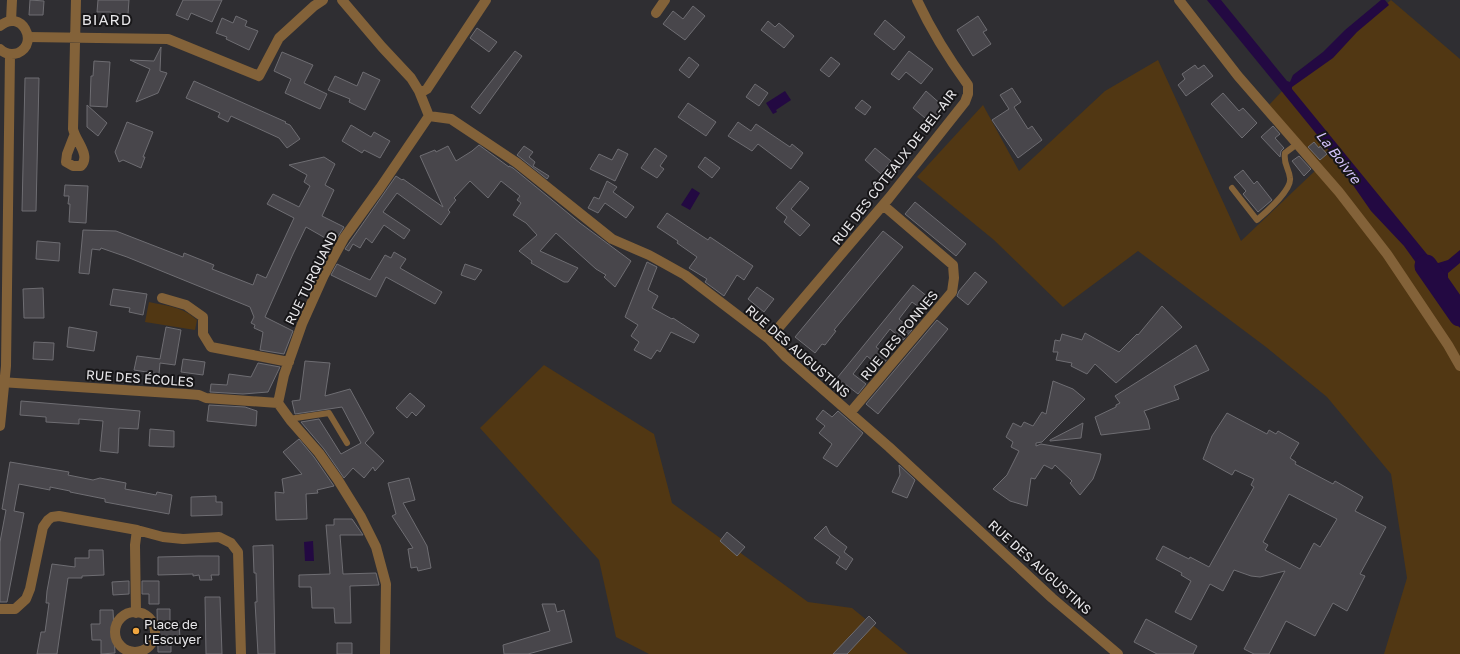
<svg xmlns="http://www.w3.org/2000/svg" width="1460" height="654" font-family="'Golos Text',sans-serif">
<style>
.green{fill:#513713}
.water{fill:#230942}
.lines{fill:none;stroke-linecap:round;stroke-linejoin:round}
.river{stroke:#230942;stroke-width:23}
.building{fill:#48464b;stroke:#6e6d72;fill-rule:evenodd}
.service{stroke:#836239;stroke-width:6}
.minor{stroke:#836239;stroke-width:10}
.tertiary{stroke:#836239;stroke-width:10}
.poi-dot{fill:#f1a63f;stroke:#171618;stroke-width:1.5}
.labels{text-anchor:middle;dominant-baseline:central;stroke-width:4;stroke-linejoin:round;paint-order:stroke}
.street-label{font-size:13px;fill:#e8e7ea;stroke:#171618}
.poi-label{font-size:13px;fill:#e8e7ea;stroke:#171618;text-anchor:start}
.water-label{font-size:14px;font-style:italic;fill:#d5c4fb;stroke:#171618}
.quarter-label{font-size:15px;letter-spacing:1px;fill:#e8e7ea;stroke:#171618}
</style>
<rect width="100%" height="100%" fill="#2f2e32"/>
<!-- green -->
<path class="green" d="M1391 0 1460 59V654H1384L1407 578 1391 474 1327 397 1266 347 1138 251 1063 307 994 240 917 177 983 105 1019 171 1105 91 1158 60 1241 241 1317 169 1269 105 1284 89Z
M149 302C168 306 183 307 197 320L195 330 145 322Z
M544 365 654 434 672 503 808 602 852 608 908 654H649L616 637 599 560 480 428Z"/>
<!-- water -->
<path class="water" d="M1207 0H1221L1287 81 1290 82 1293 75 1323 52 1345 30 1381 0H1385L1389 5 1357 32 1333 58 1292 87V89L1435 264 1448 260 1460 250V263L1448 273V287L1440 296 1404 246 1371 211 1323 142Z
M785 91 791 100 776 110 777 112 773 114 766 103Z
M692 188 700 193 690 210 681 205Z
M1452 291 1460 302V328L1442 303Z
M313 541 314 561H305L304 542Z"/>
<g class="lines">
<!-- river -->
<path class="river" d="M1426 266 1460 315"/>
</g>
<!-- building -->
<path class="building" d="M30 0 44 1 43 15H29Z
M98 0H129L128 14H111V12H97Z
M183 0H222L212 22 191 13 188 20 176 15Z
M693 6 705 16 685 40 663 24 673 11 683 19Z
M236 16 247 21 245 26 258 31 249 50 226 39 227 37 216 33 222 18 233 23Z
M978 16 987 30 983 32 991 44 973 56 957 30Z
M885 20 905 37 894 50 874 34Z
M768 21 775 27 779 23 794 36 784 48 761 30Z
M477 28 497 42 489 52 470 38Z
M161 47 160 71 167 73 158 93 136 102 150 69 130 60 154 61Z
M515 51 522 56 480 114 471 107Z
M909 51 933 69 921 84 906 72 899 80 891 74Z
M282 52 313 65 304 83 327 94 320 109 285 93 291 79 274 71Z
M689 57 699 65 689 78 679 70Z
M831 57 840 64 829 77 820 70Z
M94 61 110 62 107 107 90 106 91 76H93Z
M1195 65 1198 69 1204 65 1213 76 1186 96 1178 85 1185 79 1182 74Z
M363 72 380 80 365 110 349 102 350 99 328 90 335 76 357 86Z
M25 78H39L36 211H22Z
M194 81 286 122 285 123 290 125 300 139 287 148 279 138 231 116 228 122 218 117 220 113 186 98Z
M755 84 768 93 759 106 746 97Z
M1012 88 1021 102 1014 107 1028 129 1032 126 1042 140 1018 158 992 120 1009 109 1000 95Z
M926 91 943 106 931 123 913 108Z
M1223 93 1239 111 1243 108 1257 123 1242 138 1211 104Z
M862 100 871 107 865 115 855 108Z
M688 103 716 122 706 136 678 117Z
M87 105 107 123 98 136 87 127Z
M127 122 153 132 143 157H145L141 168 123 160 119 162 115 152Z
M738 122 751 131 756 124 790 147 792 144 803 153 791 169 758 144 752 151 728 136Z
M351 125 371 137 374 132 390 141 380 158 364 150 362 153 342 141Z
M1273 126 1280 134 1275 138 1284 148 1281 151 1280 157 1261 137Z
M1314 142 1319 148 1320 146 1327 154 1320 160 1308 147Z
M479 145 509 167V166L513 168 580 223 631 261 615 287 604 277 606 275 596 269 556 233 540 251 578 268 568 282H564L531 263 532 261 519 251 537 235 526 223 513 215 521 203 517 200 520 196 501 181 488 198 470 181 454 198 456 200 448 210 450 212 441 225 397 193 383 212 410 230 404 239 384 225 372 243 366 238 360 248 353 244 349 251 345 249 396 176 402 180 403 179 443 207 420 156 435 150 436 152 448 146 456 161 472 151Z
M524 146 533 152 529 157 535 162 533 166 549 176 547 179 517 155Z
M655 148 667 156 660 166 664 169 657 178 641 168Z
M875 148 891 161 881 174 865 160Z
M618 149 628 154 615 181 590 169 599 154 612 160Z
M1299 156 1311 169 1304 176 1292 161Z
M324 157 335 164 325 185 334 190 322 216 344 227 334 243 306 227 293 254 265 317 293 331 284 354 260 350 263 332 254 328 255 325 251 323 254 317 250 307 127 257 101 248 100 250 92 249 89 274 79 273 83 230 116 231 183 257 184 253 214 265 212 269 253 285 257 274 266 278 294 218 267 204 273 194 299 207 310 186 304 182 307 175 289 165Z
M705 157 720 168 712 178 698 167Z
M1243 170 1254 184 1257 181 1272 200 1258 212 1243 194 1246 191 1234 177Z
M607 181 617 187 613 192 634 207 626 218 605 203 598 213 588 208 594 197 599 199Z
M800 181 809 188 791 209 810 225 800 236 784 222 787 217 776 208Z
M65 185 88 186 86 223 69 222 70 204H68L69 196H64Z
M915 202 966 244 956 256 905 214Z
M667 213 708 240 710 237 753 266 744 280 737 275 724 296 705 282 707 279 689 268 697 257 677 243 678 241 657 227Z
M883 231 903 247 834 330 836 331 825 345 822 344 815 353 795 337Z
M37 241 60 243 59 261 36 259Z
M394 252 406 259 400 268 442 292 435 304 386 277 376 297 331 275 337 264 370 280 385 255 391 258Z
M647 262 657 267 648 290 658 296 652 308 672 319 673 318 699 335 694 343 671 332 660 352 657 350 651 359 634 350 639 342 631 336 638 325 625 317Z
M465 264 482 270 475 280 461 275Z
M975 272 987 282 968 305 957 296 959 291Z
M913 285 933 301 924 311 912 302 899 319 912 330 903 340 890 329 876 347 889 357 880 367 867 356 853 374 866 384 858 394 845 384 840 389 833 383Z
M757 287 774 299 764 312 748 299Z
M43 288 44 318H24L23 289Z
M113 289 147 294 143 315 129 312 130 308 110 305Z
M1162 306 1182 327 1116 383 1095 364 1087 374 1071 366 1072 363 1056 360 1058 352H1053L1055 340 1060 341 1062 334 1082 340 1085 333 1119 352 1137 334 1138 335Z
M937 320 948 329 878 414 866 404Z
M69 327 97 332 94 351 67 347Z
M166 327 181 330 175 365 160 363 159 374 134 370 137 356 160 359Z
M34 342 54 343 53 360 33 359Z
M1196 345 1209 370 1174 386 1179 399 1144 411 1148 420 1150 429 1101 435 1095 417 1116 407V405L1120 403 1115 396Z
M183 359 205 362 203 375 181 372Z
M305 361 330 363 325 396 350 389 374 433 365 443 384 461 375 471 373 467 364 478 353 468 344 478 324 449 301 422 319 419 341 454 361 443 342 407 295 414 292 401 300 400Z
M258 363 280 367 268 392 243 394 210 392 211 384 227 385 229 374 251 377Z
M1053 381 1073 389 1085 399 1042 442 1036 443V446L1041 444 1101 454 1100 460 1093 479 1080 495 1070 483 1072 481 1055 465 1052 469 1044 465 1035 479 1031 478 1027 506 1010 501 993 489 1007 475 1019 451 1011 447 1013 442 1006 437 1013 423 1021 427 1024 422 1033 426 1042 412 1046 414Z
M410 393 425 406 416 416 412 412 407 418 396 408Z
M21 401 140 411 138 429 119 428 118 453 100 451 103 421 79 419V424L46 422V417L20 415Z
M209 405 245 407 257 411 256 426 207 421Z
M823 410 832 417 838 411 863 433 837 467 823 458 832 444 819 433 825 426 816 419Z
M1227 413 1267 434 1269 430 1276 434 1278 431 1299 443 1290 458 1296 462 1295 464 1333 484 1335 481 1363 497 1355 511 1386 527 1360 574 1365 576 1347 611 1333 603 1315 636 1286 621 1269 654H1254L1244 649 1285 571 1260 577 1251 576 1234 570 1223 591 1210 584 1191 620 1175 612 1191 581 1181 575 1182 573 1156 559 1163 546 1189 559 1190 557 1209 567 1254 487 1251 485 1254 479 1235 470 1232 475 1203 459 1212 436ZM1289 494 1337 519 1320 547 1314 543 1300 569 1265 550 1268 545 1263 542Z
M1083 423 1081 438 1050 441V440Z
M150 429 174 431V447L149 446Z
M299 439 314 457 334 486 317 490 318 493 306 494 307 519 276 520 275 492 284 493 282 479 302 474 283 452Z
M10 462 69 472 68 475 93 480 100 478 126 483 125 489 136 491 156 495 157 492 172 495 169 514 105 502V499L70 492V491L50 487V490L19 484 14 511 24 513 7 602H0V542L6 510 2 509Z
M899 465 915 480 907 498 892 492 900 475Z
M409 478 415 500 403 503 427 546 431 568 418 571 417 567 411 568 408 549 413 548 392 516 396 514 388 483Z
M216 496V502H222V515L191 516V497Z
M334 519H352L363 535H340L343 574 376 573 379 585 350 586 351 623H335L334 608H312L311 587H299V575L330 574 326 525H334Z
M826 526 830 534 847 547 844 552 853 559 846 570 836 563 840 557 814 538Z
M727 532 745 547 737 556 720 541Z
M273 545 275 654H258L255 602H257L256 573H254L253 546Z
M89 550H103L104 575 82 576V578H68L57 654H37L41 632H45L49 603H46L47 591 52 564 75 567V558H89Z
M199 556H219V575H211L212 580H200L199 575 193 576V574L158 575V557Z
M128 581H129V594L113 595 112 582Z
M142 581H159V604H149V594H142Z
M205 597H220L222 654H206Z
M542 604H555L557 612 564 610 572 642 528 654H504L503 645 550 631Z
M157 609H170V622H179L180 638H171V652H158Z
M100 610H113L115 653 101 654V640H92L91 624H100Z
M869 616 876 623 847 654H833Z
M1146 619 1197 646 1193 654H1157L1134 642Z
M337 643H352V654H337Z"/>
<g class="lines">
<!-- service -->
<path class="service" d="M1232 188 1257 220C1266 212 1292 190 1290 178 1289 168 1283 164 1285 153L1297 144
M289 419 329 413 347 443"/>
<!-- minor -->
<path class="minor" d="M342 0 382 47 411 78 419 91 429 116
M656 13 665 0
M28 37 168 39 259 76 279 38 314 6 323 0
M420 93 427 89 486 0
M429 116 451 119 517 163 612 239 649 255 685 275 769 339 786 357 889 447 1052 598 1118 654
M74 136 67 154 66 162 73 166H81C91 155 76 142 73 129L76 0
M162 298 186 305 203 317V334L211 347 289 362
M769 339 889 198 965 102 968 94V85C949 59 931 30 917 0
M0 382 186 394 199 395 206 398 278 403
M278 403 284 375 302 324 324 275 344 238 380 188 429 116
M278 403 291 421 319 453 338 480 361 517 376 547 386 584 385 654
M850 413 952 292 954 278 953 265 883 205
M0 609H15L26 599 30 589 43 527 48 520 52 517 59 516 137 530 163 537 183 539 219 537 231 543 238 552 241 654
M115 632a20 20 0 1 1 40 0a20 20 0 1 1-40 0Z
M136 613 135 545 137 530"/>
<!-- tertiary -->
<path class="tertiary" d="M1179 0 1238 76 1339 192 1387 254 1448 345 1460 366
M11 21 12 0
M0 26C21 8 40 43 18 53 11 55 5 54 0 49
M0 426 6 366 10 54"/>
</g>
<!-- markers -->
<circle class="poi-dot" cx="136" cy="631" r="4"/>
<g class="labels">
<!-- street labels -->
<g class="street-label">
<text transform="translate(894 167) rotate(-52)">RUE DES CÔTEAUX DE BEL-AIR</text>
<text transform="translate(311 278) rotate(-64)">RUE TURQUAND</text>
<text transform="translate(899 335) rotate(-50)">RUE DES PONNES</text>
<text transform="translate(798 351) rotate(41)">RUE DES AUGUSTINS</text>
<text transform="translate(140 378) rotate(4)">RUE DES ÉCOLES</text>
<text transform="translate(1040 567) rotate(42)">RUE DES AUGUSTINS</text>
</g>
<!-- poi labels -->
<g class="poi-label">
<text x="144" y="624">Place de<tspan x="144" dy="15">l’Escuyer</tspan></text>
</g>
<!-- water labels -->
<g class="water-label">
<text transform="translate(1339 157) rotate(52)">La Boivre</text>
</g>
<!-- quarter labels -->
<g class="quarter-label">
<text x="107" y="19">BIARD</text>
</g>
</g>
</svg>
